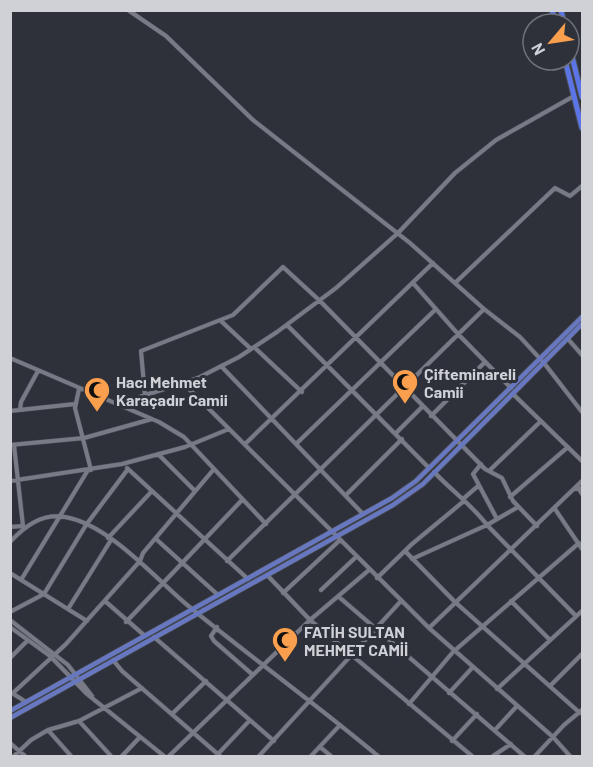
<svg xmlns="http://www.w3.org/2000/svg" width="593" height="767" font-family="Barlow,sans-serif">
<style>
.lines{fill:none;stroke-linecap:round;stroke-linejoin:round}
.minor-casing{stroke:#4a4d54;stroke-width:5}
.major-casing{stroke:#4a4d54;stroke-width:6}
.highway-casing{stroke:#4a4d54;stroke-width:7}
.minor{stroke:#787b86;stroke-width:4}
.major{stroke:#6777c0;stroke-width:4.5}
.highway{stroke:#5b75e7;stroke-width:5}
.labels{text-anchor:middle;dominant-baseline:central;stroke-width:6;stroke-linejoin:round;paint-order:stroke}
.poi-label{font-size:16px;font-weight:bold;fill:#cfd1d7;stroke:#2e313a;text-anchor:start}
</style>
<rect width="100%" height="100%" fill="#2e313a"/>
<g class="lines">
<!-- minor casing -->
<g class="minor-casing">
<path id="minor" d="M128 10 166 36 253 120 410 243 484 309 520 337 544 363 582 412
M413 283 458 334 511 388
M455 283 555 188 570 196 582 186
M221 321 251 349
M287 325 429 468
M568 339 582 355
M254 347 302 392
M10 358 159 422 184 437 266 524
M221 366 363 514
M184 384 429 628 553 737 570 756
M79 389 75 408 91 470
M513 394 582 461
M145 396 141 351 233 315 283 267 320 301 485 469 502 478 513 501 537 526
M118 404 198 378 239 357 277 332 336 288 398 233 455 173 496 140 574 96
M20 410 21 402 38 371
M10 411 75 404
M431 416 485 362
M396 433 422 407
M245 444 433 263
M296 444 436 309
M10 445 84 438 152 419
M158 454 195 491
M481 464 473 474 497 519
M127 468 248 579
M489 471 541 421
M434 472C452 491 472 505 487 525L576 616
M10 481 122 464 185 447 229 429
M574 489 582 488
M579 489 582 494
M347 494 402 439
M510 497 568 447
M463 499 478 486
M555 509 582 549
M10 527 23 526 14 445
M108 538 152 491
M156 539 218 595
M10 542C25 526 42 513 65 517 108 524 154 577 186 604 249 656 316 704 378 756
M405 551 455 602 580 713
M412 559 487 525 518 507
M227 561 484 309
M10 573 87 621
M267 575 310 620 472 756
M377 578 412 544 464 501
M21 580 88 470
M321 590 356 557
M283 593 340 540
M339 597 524 756
M105 601 145 636
M511 601 550 640
M68 609 111 540
M10 612 44 594 86 525 128 469
M10 620 68 665 92 696
M126 622 242 500
M10 627 50 656 87 694 164 756
M217 627 211 636 214 641 253 675
M429 628 582 481
M154 637 274 741
M10 658 28 640
M113 660 122 671 220 756
M550 686 582 654
M497 689 582 611
M12 693 26 702
M13 693 66 644 140 561 143 553 214 469
M449 693 472 668
M409 704 453 652 579 543
M172 714 206 681
M79 721 111 756
M48 730 71 756
M495 730 517 706
M452 741 477 714
M10 743 25 756
M320 747 331 756
M218 754 250 720
M14 756 31 740 48 730 79 721 142 688
M122 756 140 737
M169 756 310 620 369 570
M259 756 401 601
M311 756 340 725
M493 756 511 744
M535 756 564 725 582 710"/>
</g>
<!-- major casing -->
<g class="major-casing">
<path id="major" d="M10 711 392 498 416 481 582 317
M10 718 393 505 423 484 582 324"/>
</g>
<!-- highway casing -->
<g class="highway-casing">
<path id="highway" d="M552 10 556 24
M561 10 564 24
M569 44 582 97
M565 60 582 128"/>
</g>
<!-- minor -->
<use href="#minor" class="minor"/>
<!-- major -->
<use href="#major" class="major"/>
<!-- highway -->
<use href="#highway" class="highway"/>
</g>
<!-- icons -->
<defs>
<g id="mosque-pin" transform="scale(1.35)"><path d="M0 17L-7.5 6A9.5 9.5 0 1 1 7.5 6Z" fill="#f99f4d" stroke="#2e313a"/><path d="M3.5-4.9A6 6 0 1 0 3.5 4.9A5 5 0 1 1 3.5-4.9Z" fill="#111"/></g>
</defs>
<g fill-rule="evenodd">
<use href="#mosque-pin" x="405" y="382"/>
<use href="#mosque-pin" x="97" y="390"/>
<use href="#mosque-pin" x="285" y="640"/>
</g>
<g class="labels">
<!-- poi labels -->
<g class="poi-label">
<text x="424" y="373">Çifteminareli<tspan x="424" dy="18">Camii</tspan></text>
<text x="116" y="381">Hacı Mehmet<tspan x="116" dy="18">Karaçadır Camii</tspan></text>
<text x="304" y="631">FATİH SULTAN<tspan x="304" dy="18">MEHMET CAMİİ</tspan></text>
</g>
</g>
<!-- border -->
<rect width="593" height="767" fill="none" stroke="#cfd1d7" stroke-width="24"/>
<!-- north arrow -->
<g transform="translate(551 42) rotate(241)"><circle r="28" fill="#2e313a" stroke="#6e7179" stroke-width="1.5"/>
<path d="M0-4.5L10 22L0 15L-10 22Z" fill="#f99f4d"/>
<text y="-9" font-size="16" font-weight="bold" text-anchor="middle" fill="#cfd1d7">N</text>
</g>
</svg>
